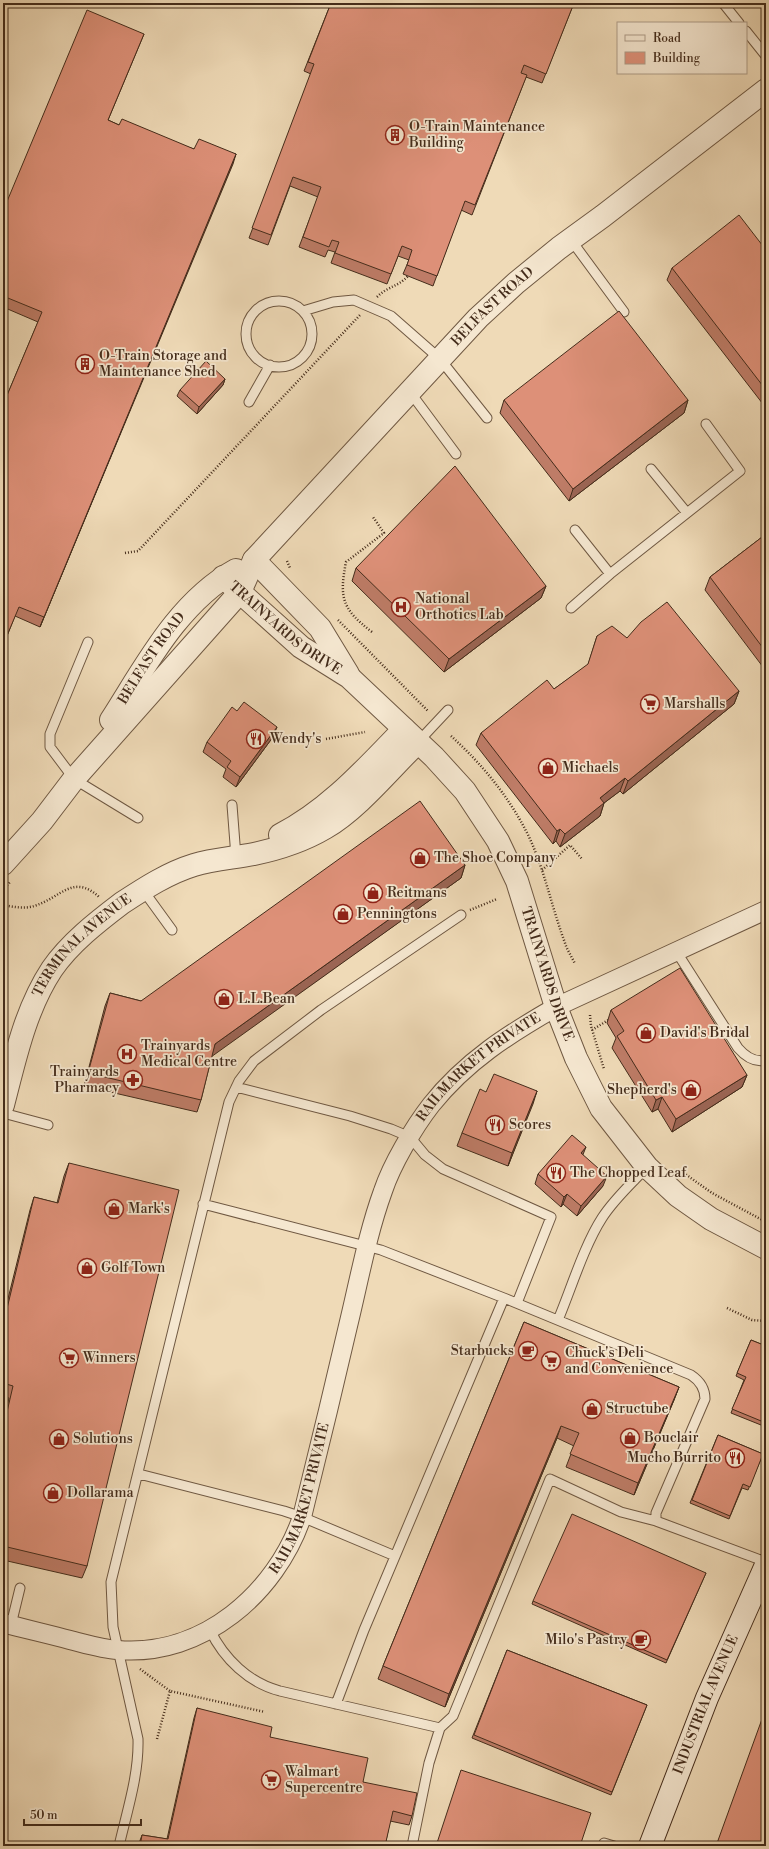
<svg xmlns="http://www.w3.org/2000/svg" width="769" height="1849" font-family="'Libre Bodoni',serif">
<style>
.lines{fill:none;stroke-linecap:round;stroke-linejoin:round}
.service-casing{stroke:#6f5842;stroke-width:11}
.minor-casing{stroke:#6f5842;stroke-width:20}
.tertiary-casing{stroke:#6f5842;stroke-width:24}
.secondary-casing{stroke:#442c1b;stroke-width:24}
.path{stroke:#442c1b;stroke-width:2.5;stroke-dasharray:1 2;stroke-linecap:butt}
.service{stroke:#f5e7d0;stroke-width:9}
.minor{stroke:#f5e7d0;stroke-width:18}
.tertiary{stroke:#f5e7d0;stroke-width:22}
.secondary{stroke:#f5e7d0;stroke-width:22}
.wall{fill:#be7c67;stroke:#442c1b}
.shaded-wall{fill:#9b6554;stroke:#442c1b}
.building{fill:#dd9078;stroke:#442c1b}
.labels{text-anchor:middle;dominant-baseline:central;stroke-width:3.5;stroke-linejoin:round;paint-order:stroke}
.poi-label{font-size:14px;fill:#442c1b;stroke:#f5e7d0;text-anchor:start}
.street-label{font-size:14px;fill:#442c1b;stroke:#f5e7d0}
</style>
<rect width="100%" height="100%" fill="#efdab7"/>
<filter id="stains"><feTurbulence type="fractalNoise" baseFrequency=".005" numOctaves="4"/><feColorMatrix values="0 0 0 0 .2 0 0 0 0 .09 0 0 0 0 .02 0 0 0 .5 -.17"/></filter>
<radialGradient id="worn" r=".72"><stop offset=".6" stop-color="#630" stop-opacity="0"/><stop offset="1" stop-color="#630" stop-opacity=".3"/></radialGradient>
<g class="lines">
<!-- service casing -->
<g class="service-casing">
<path id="service" d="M723 3 739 23
M746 31 766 56
M571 240 624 312
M246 334a33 33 0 1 1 66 0a33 33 0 1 1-66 0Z
M303 311 333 302 354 300 391 316 440 359 487 418
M410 392 456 454
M249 402 270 365
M651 469 687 513
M575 530 610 574 740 471 706 424
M571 608 610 574
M88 642 50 734V747L74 779 138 818
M418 742 448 710
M232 805 236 857
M143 890 172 930
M676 951 738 1048C745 1056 755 1063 766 1060
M236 1087 350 1116 391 1129 410 1137 425 1155 443 1169 551 1217 517 1303
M3 1113 48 1125
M203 1204 381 1250 504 1298 691 1375C700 1381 705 1388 705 1399L656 1513V1521L766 1562
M558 1320C571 1289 584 1246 602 1218 614 1199 632 1183 647 1167
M139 1474 284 1511 302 1517 395 1556
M11 1625 20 1588
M210 1630C224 1659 249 1683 280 1691L440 1728
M336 1704 364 1630 504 1298
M604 1843 614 1846
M119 1846C127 1811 139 1775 138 1739L113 1627 111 1582 229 1102 239 1081 254 1061 321 1010 461 915
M412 1846 429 1763 440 1728 453 1716 550 1479 621 1512 656 1521"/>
</g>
<!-- minor casing -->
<g class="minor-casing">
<g id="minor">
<path id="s1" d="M3 1623C25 1629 48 1634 70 1640 86 1644 102 1649 118 1650 203 1657 276 1593 302 1517 318 1453 333 1390 348 1326 359 1281 367 1235 383 1191 392 1164 414 1127 431 1105 466 1061 509 1034 556 1007L766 910"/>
</g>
</g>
<!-- tertiary casing -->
<g class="tertiary-casing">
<g id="tertiary">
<path d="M254 560 320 628 348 674"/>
<path id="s2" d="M223 577 301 647 349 677 434 757 465 791 498 841 517 881 556 1007 576 1058 601 1108 647 1167 678 1196 711 1219 766 1248"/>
<path id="s3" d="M111 720C145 667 178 602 236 570"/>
<path d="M280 835C329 810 366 768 404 729"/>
<path id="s4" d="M3 864 42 821 74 779 240 592 254 560 478 318 516 283 559 248 603 216 766 90"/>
<path id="s5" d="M3 1105C15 1059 25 1010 52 969 70 943 97 922 122 903 145 888 168 873 194 865 213 859 234 858 254 854 278 849 303 841 325 828 358 809 390 769 418 742"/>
</g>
</g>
<!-- secondary casing -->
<g class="secondary-casing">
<g id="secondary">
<path id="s6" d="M650 1846 707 1698 766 1565"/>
</g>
</g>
<!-- path -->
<path class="path" d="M377 297C388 286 398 287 408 276
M125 553 138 551 360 315
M287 561 290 568
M338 620 428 711
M372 632C342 609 339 598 346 562L384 533 373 517
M451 736C483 765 511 799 530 839 545 872 552 908 565 943 567 950 572 957 575 964
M326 739 365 732
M542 870 570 845 582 859
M3 890 11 881
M3 905C13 907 25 909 34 906 61 898 73 873 99 897
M470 910 497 899
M590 1015 591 1026 604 1069
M592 1030 610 1019
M681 1171 712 1193 766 1222
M727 1308 752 1320 766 1321
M140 1669 170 1691
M157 1739 170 1691 265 1712"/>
<!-- service -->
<use href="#service" class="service"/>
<!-- minor -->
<use href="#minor" class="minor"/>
<!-- tertiary -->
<use href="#tertiary" class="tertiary"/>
<!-- secondary -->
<use href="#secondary" class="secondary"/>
</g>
<!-- wall -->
<path class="wall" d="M331 3H574L542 83 526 77 472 215 461 210 433 286 403 274 409 260 398 256 387 284 331 263 335 252 328 250 325 257 299 247 318 197 290 186 268 245 249 238 311 74 304 71Z
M144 34 108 120 119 125 194 149 236 154 40 627 15 616 3 646V405L38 322 3 307V211Z
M766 250V408L667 280 672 268Z
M225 379 223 385 197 414 177 396 180 390Z
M504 400H688L684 413 569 501 500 413Z
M766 534V671L705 590 710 577Z
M356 568 546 586 541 598 444 672 352 581Z
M597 636 627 638 739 691 734 704 623 794 620 791 604 803 600 816 560 847 556 841 553 844 476 745 481 733 554 689 588 665Z
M273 737 236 787 223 777 226 769 203 752 207 742Z
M465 865 461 878 212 1055 201 1100 197 1112 84 1086 105 1006 110 993 141 1001Z
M611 1010 747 1075 742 1087 672 1132 658 1109 652 1112 612 1048 616 1038 607 1023Z
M537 1091 508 1166 457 1146 462 1133 486 1092Z
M583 1155 603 1186 577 1216 563 1204 561 1207 535 1184 538 1174Z
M69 1163 87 1566 82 1578 3 1560V1422L9 1398 3 1397V1319L30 1210 34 1197 57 1203 64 1176Z
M524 1322 679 1387 674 1400 634 1495 566 1467 574 1446 557 1438 445 1707 378 1679 383 1666Z
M751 1340 766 1346V1427L731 1413 744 1380 736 1376Z
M718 1435 763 1454 748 1490 742 1488 729 1519 690 1503Z
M706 1573 666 1663 532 1604 533 1601Z
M507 1650 647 1705 611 1795 472 1738Z
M197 1708 270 1737 363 1782 412 1816 409 1825 390 1821 385 1846H138L142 1835 167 1839 194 1718Z"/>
<!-- shaded-wall -->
<path class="shaded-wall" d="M236 154 233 164 40 627 44 617Z
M225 379 223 385 197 414 199 407Z
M688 400 684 413 569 501 573 489Z
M546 586 541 598 444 672 449 659Z
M739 691 734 704 623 794 628 781Z
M277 727 273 737 236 787 240 777Z
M625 778 620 791 604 803 600 816 560 847 565 834 600 798Z
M560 829 556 841 553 844 557 831Z
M465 865 461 878 211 1057 215 1044Z
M747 1075 742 1087 672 1132 676 1119Z
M537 1091 533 1104 508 1166 512 1153Z
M662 1097 658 1109 652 1112 656 1100Z
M586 1147 582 1157 581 1153Z
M607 1176 603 1186 577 1216 581 1206Z
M567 1194 563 1204 561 1207 564 1197Z
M679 1387 674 1400 634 1495 638 1483Z
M561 1426 557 1438 445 1707 449 1694Z"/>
<!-- building -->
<path class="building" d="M331 3H574L546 74 524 65 521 73 527 75 475 205 465 201 437 276 407 265 412 250 402 246 391 274 335 253 339 242 332 240 329 247 303 237 321 187 293 177 271 235 252 228 314 64 308 62Z
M87 10 144 34 108 120 119 125 122 119 194 149 199 139 236 154 44 617 19 607 3 645V405L42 312 3 296V211Z
M739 215 766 250V390L672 268Z
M619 311 688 400 573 489 504 400Z
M206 361 225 379 199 407 180 390Z
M455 466 546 586 449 659 356 568Z
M766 534V652L710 577Z
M667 602 739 691 628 781 625 778 600 798 604 803 565 834 560 829 557 831 481 733 547 680 554 689 588 664 597 636 612 626 627 638 641 622Z
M244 702 277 727 240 777 227 767 231 761 207 742 232 707 237 711Z
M420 801 465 865 215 1044 201 1100 88 1073 110 993 141 1001Z
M680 968 747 1075 676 1119 662 1097 656 1100 617 1036 624 1031 611 1010Z
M494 1074 537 1091 512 1153 462 1133 480 1089 486 1092Z
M572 1135 586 1147 581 1153 607 1176 581 1206 567 1194 564 1197 538 1174Z
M69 1163 179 1190 87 1566 3 1546V1429L13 1386 3 1383V1325L34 1197 58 1203Z
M524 1322 679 1387 638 1483 570 1454 579 1433 561 1426 449 1694 383 1666Z
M751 1340 766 1346V1423L732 1409 746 1377 737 1373Z
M718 1435 763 1454 750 1487 743 1484 730 1516 692 1500Z
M572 1514 706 1573 667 1660 533 1601Z
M507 1650 647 1705 612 1792 474 1735Z
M197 1708 272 1727 270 1737 368 1758 363 1782 417 1793 412 1816 393 1811 385 1846H140L142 1835 168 1839Z
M766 1708V1846H716Z
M461 1770 591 1813 580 1846H436Z"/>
<!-- icons -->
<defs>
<g id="building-ring" transform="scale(1)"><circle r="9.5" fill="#f5e7d0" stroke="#8f2418" stroke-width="1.5"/><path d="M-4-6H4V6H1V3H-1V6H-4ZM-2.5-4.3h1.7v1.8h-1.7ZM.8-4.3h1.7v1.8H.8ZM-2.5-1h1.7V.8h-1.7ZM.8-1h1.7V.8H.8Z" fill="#8f2418"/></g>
<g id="hospital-ring" transform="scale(1)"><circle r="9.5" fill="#f5e7d0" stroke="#8f2418" stroke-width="1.5"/><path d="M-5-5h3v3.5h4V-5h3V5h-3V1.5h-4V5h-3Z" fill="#8f2418"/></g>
<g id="supermarket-ring" transform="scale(1)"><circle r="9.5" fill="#f5e7d0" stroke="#8f2418" stroke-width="1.5"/><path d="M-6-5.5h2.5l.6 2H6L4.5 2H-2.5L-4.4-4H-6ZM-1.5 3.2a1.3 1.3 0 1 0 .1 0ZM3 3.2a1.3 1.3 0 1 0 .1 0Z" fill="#8f2418"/></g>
<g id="restaurant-ring" transform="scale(1)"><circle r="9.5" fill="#f5e7d0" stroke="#8f2418" stroke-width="1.5"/><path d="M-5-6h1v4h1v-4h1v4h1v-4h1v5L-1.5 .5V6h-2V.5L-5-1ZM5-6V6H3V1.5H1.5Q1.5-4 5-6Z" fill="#8f2418"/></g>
<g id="shop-ring" transform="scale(1)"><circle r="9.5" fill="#f5e7d0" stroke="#8f2418" stroke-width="1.5"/><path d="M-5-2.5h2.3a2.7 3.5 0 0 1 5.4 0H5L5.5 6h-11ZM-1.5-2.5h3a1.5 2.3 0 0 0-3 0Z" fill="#8f2418"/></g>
<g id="pharmacy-ring" transform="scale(1)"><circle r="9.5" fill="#f5e7d0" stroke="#8f2418" stroke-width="1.5"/><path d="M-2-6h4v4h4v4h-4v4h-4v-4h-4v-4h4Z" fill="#8f2418"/></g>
<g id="cafe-ring" transform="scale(1)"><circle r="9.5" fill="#f5e7d0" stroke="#8f2418" stroke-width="1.5"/><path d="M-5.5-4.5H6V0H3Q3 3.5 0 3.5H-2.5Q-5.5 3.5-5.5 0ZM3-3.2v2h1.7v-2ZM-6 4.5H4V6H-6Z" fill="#8f2418"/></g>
</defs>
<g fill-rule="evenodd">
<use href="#building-ring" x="395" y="135"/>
<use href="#building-ring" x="85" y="364"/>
<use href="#hospital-ring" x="401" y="607"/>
<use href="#supermarket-ring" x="650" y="704"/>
<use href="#restaurant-ring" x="256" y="739"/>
<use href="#shop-ring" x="548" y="768"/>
<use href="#shop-ring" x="420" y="858"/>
<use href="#shop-ring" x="373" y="893"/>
<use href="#shop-ring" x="343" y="914"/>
<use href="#shop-ring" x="224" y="999"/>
<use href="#shop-ring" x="646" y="1033"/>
<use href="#hospital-ring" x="127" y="1054"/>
<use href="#pharmacy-ring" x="133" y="1080"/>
<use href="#shop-ring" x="691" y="1090"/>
<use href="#restaurant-ring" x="495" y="1125"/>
<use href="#restaurant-ring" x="556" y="1173"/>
<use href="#shop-ring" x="114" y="1209"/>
<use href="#shop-ring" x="87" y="1268"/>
<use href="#cafe-ring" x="528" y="1351"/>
<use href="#supermarket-ring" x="69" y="1358"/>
<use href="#supermarket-ring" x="551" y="1361"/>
<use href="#shop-ring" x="592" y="1409"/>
<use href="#shop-ring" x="630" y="1438"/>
<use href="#shop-ring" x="59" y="1439"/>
<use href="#restaurant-ring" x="735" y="1458"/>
<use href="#shop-ring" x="53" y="1493"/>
<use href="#cafe-ring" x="641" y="1640"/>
<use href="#supermarket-ring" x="271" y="1780"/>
</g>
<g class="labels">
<!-- poi labels -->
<g class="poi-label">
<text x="409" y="127">O-Train Maintenance<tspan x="409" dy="16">Building</tspan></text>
<text x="99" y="356">O-Train Storage and<tspan x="99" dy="16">Maintenance Shed</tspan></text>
<text x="415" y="599">National<tspan x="415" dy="16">Orthotics Lab</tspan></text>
<text x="664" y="704">Marshalls</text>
<text x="270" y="739">Wendy's</text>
<text x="562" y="768">Michaels</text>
<text x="434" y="858">The Shoe Company</text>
<text x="387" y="893">Reitmans</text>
<text x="357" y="914">Penningtons</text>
<text x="238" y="999">L.L.Bean</text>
<text x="660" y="1033">David's Bridal</text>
<text x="141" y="1046">Trainyards<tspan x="141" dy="16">Medical Centre</tspan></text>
<text x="119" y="1072" text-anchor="end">Trainyards<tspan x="119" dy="16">Pharmacy</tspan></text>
<text x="677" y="1090" text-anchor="end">Shepherd's</text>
<text x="509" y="1125">Scores</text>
<text x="570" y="1173">The Chopped Leaf</text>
<text x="128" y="1209">Mark's</text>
<text x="101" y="1268">Golf Town</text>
<text x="514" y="1351" text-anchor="end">Starbucks</text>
<text x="565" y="1353">Chuck's Deli<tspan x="565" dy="16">and Convenience</tspan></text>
<text x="83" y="1358">Winners</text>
<text x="606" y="1409">Structube</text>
<text x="644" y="1438">Bouclair</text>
<text x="73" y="1439">Solutions</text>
<text x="721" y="1458" text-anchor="end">Mucho Burrito</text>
<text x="67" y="1493">Dollarama</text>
<text x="627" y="1640" text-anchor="end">Milo's Pastry</text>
<text x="285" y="1772">Walmart<tspan x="285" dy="16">Supercentre</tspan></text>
</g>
<!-- street labels -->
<g class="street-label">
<text stroke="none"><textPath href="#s4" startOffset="744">BELFAST ROAD</textPath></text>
<text stroke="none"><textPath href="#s2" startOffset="81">TRAINYARDS DRIVE</textPath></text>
<text stroke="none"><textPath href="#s3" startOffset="74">BELFAST ROAD</textPath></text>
<text stroke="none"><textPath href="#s5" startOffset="183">TERMINAL AVENUE</textPath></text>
<text stroke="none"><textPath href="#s2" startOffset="526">TRAINYARDS DRIVE</textPath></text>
<text stroke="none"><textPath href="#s1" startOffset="858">RAILMARKET PRIVATE</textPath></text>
<text stroke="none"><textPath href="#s1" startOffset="379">RAILMARKET PRIVATE</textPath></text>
<text stroke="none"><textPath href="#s6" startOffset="152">INDUSTRIAL AVENUE</textPath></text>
</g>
</g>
<!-- margin -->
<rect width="769" height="1849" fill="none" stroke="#efdab7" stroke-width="16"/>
<rect x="4" y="4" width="761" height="1841" fill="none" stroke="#442c1b" stroke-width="2"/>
<rect x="8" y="8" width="753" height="1833" fill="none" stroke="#442c1b"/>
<!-- legend -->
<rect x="617" y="22" width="130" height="52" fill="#f5e7d0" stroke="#ae9c88"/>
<rect x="625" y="35" width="20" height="6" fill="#f5e7d0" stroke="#ae9c88"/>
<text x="653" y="42" font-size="12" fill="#442c1b">Road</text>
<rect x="625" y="52" width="20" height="12" fill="#dd9078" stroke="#ae9c88"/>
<text x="653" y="62" font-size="12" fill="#442c1b">Building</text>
<!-- scale -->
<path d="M24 1819v6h117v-6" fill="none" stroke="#442c1b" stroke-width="2"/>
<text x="30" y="1819" font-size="12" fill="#442c1b" stroke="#f5e7d0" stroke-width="3" paint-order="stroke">50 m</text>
<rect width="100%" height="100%" filter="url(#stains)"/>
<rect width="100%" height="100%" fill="url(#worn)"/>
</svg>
